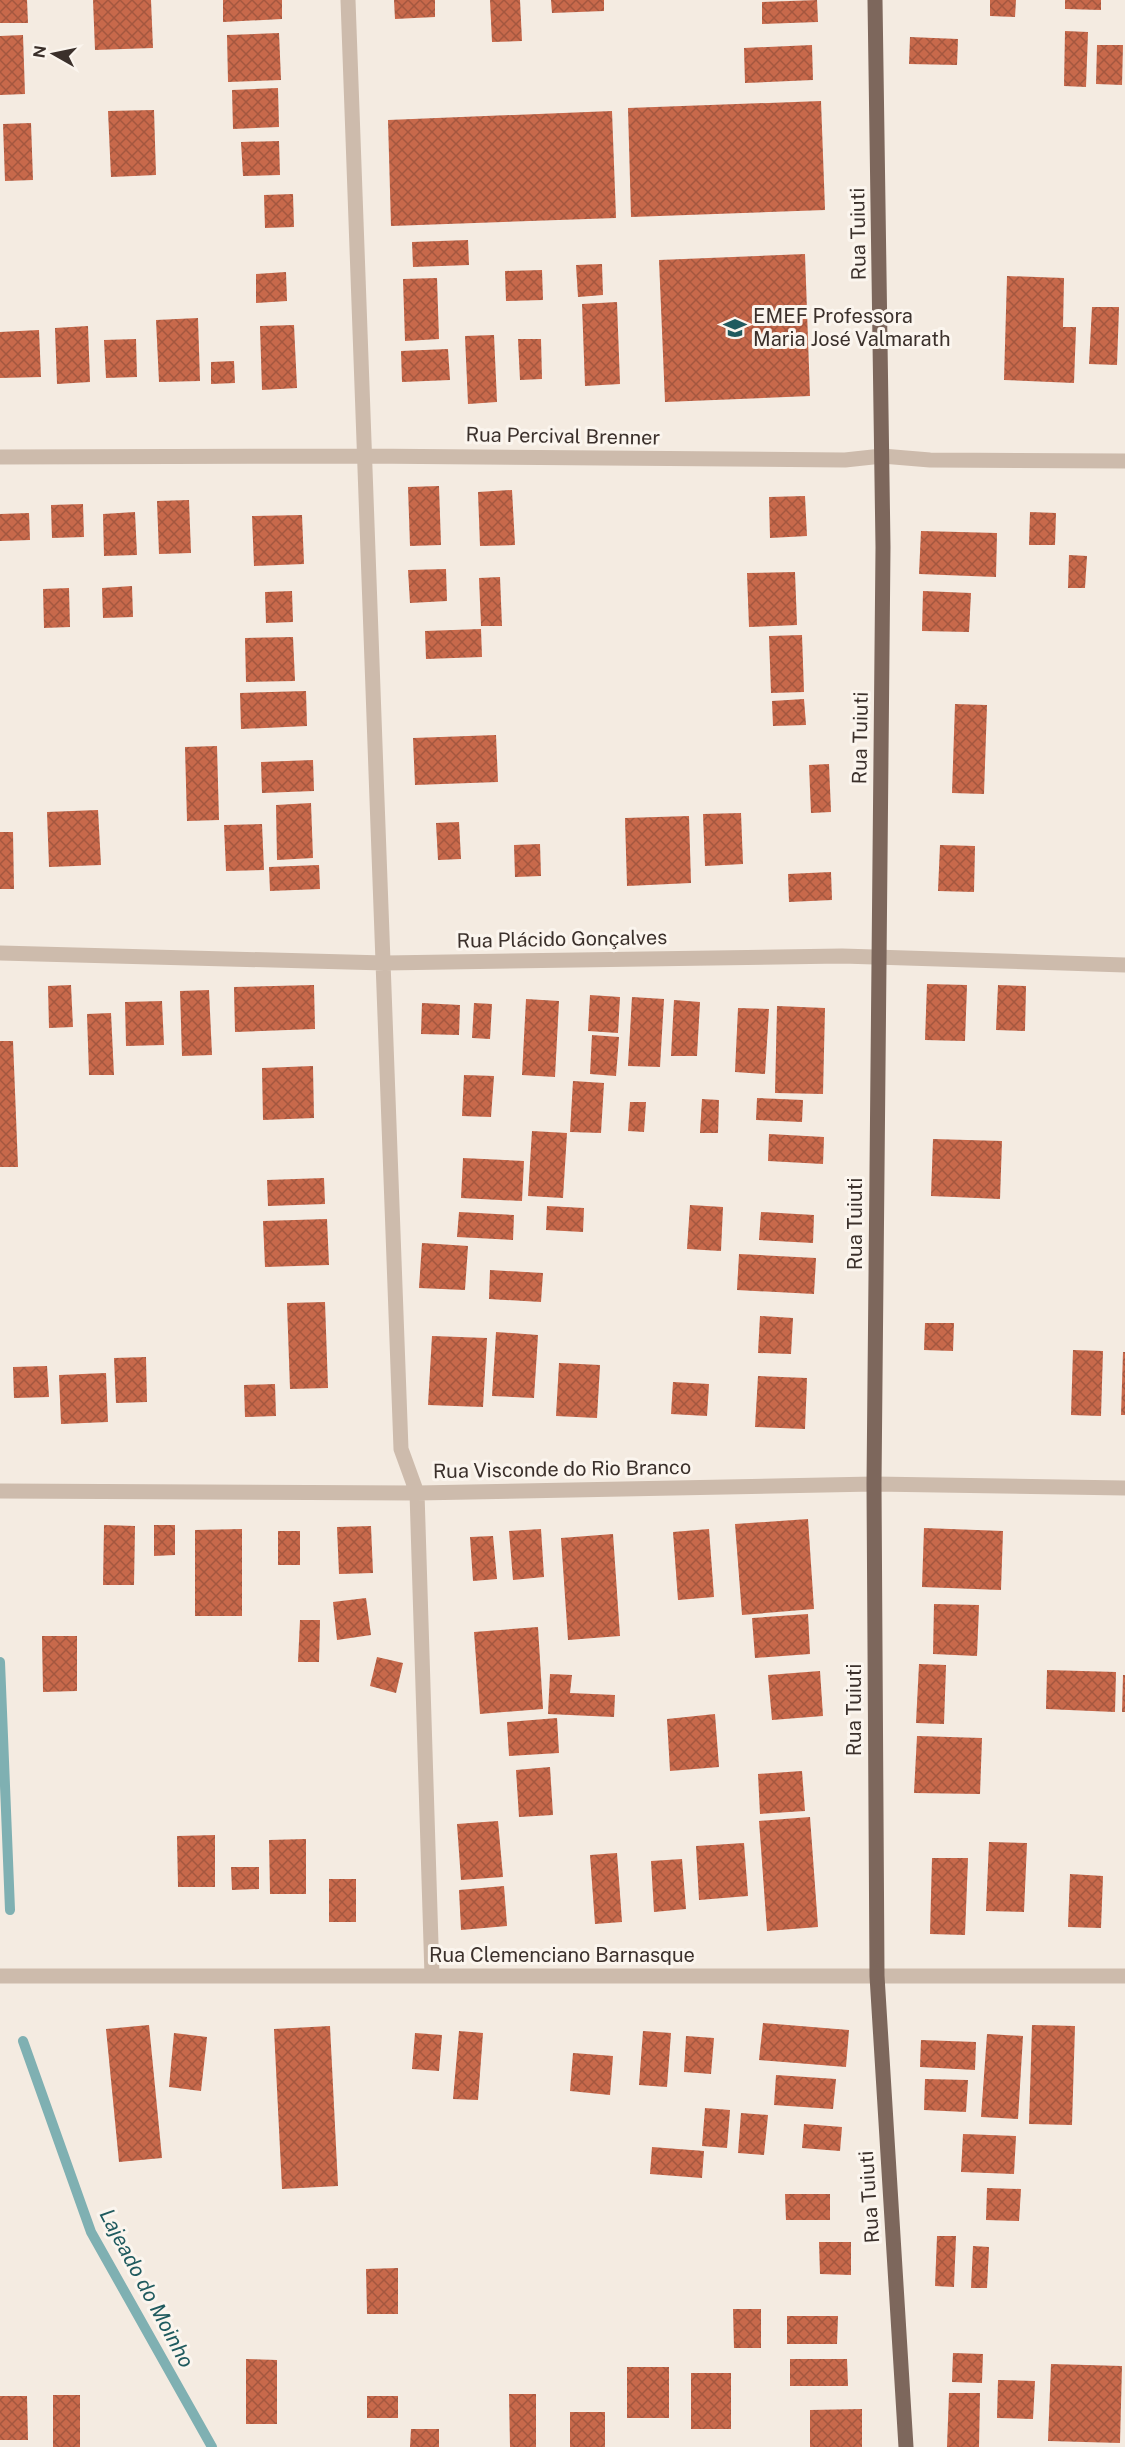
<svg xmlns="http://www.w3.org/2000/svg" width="1125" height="2447" font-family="'Public Sans',sans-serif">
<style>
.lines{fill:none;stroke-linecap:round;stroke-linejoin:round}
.stream{stroke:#7fb0b2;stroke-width:10}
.building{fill:url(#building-cross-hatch)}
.minor{stroke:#cdbbac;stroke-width:15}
.major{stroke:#7d675c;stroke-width:15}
.labels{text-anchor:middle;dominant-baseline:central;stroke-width:6;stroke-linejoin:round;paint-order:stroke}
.street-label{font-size:20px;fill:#3b302b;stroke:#fbf5ee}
.poi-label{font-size:20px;fill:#3b302b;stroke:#fbf5ee;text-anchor:start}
.water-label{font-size:21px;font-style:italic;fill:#1f5a5e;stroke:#fbf5ee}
</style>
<defs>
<pattern id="building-cross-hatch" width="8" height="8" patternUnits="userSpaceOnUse" patternTransform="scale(1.5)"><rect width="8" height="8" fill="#c8694b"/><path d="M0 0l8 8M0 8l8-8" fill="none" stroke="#a4573f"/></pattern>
</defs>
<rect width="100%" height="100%" fill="#f4ebe1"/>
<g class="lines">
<!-- stream -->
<path class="stream" d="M0 1662 10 1910
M23 2041 91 2232 212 2447"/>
</g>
<!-- building -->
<path class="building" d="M0 0H27L28 23H0Z
M93 0H151L153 48 95 50Z
M223 0H282V19L223 22Z
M394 0H435V17L395 19Z
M490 0H520L522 41 492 42Z
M551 0H604V11L552 13Z
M817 0 818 22 762 24V2Z
M990 0H1016L1015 17 990 16Z
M1065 0H1101V10L1065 9Z
M1065 31 1088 32 1086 87 1064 86Z
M279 33 281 80 228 82 227 35Z
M23 35 25 94 0 95V36Z
M910 37 958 39 957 65 909 64Z
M812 45 813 80 745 83 744 48Z
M1097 45H1123L1122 85 1096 84Z
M278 88 279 127 233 129 232 90Z
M821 101 825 210 631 217 628 108Z
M154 110 156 175 111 177 108 111Z
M612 111 616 218 391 226 388 120Z
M31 123 33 180 5 181 3 124Z
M279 141 280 175 243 176 241 142Z
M293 194 294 227 265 228 264 195Z
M468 240 469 265 413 267 412 242Z
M805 254 810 396 665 402 659 260Z
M602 264 603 295 578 297 576 265Z
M542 270 543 300 506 301 505 271Z
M286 272 287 301 256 303V274Z
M1007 276 1064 278 1063 327H1076L1074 383 1004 380Z
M437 278 439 339 405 341 403 279Z
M617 302 620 384 585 386 582 304Z
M1092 307H1119L1117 365 1089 364Z
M198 318 200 381 159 382 156 320Z
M294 325 297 388 262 390 260 326Z
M88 326 90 382 57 384 55 328Z
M39 330 41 377 0 378V332Z
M494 335 497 402 468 404 465 336Z
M136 339 137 377 106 378 104 340Z
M518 339H541L542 379 520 380Z
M448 349 450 380 402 382 401 351Z
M234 361 235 383 211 384V362Z
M439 486 441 545 410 546 408 487Z
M512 490 515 545 480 546 478 492Z
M805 496 807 536 770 538 769 497Z
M189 500 191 553 159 554 157 501Z
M83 504 84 537 52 538 51 505Z
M135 512 137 555 104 556 103 514Z
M1030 512 1056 513 1055 545H1029Z
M29 513 30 540 0 541V514Z
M302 515 304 564 254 566 252 516Z
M921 531 997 533 996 577 919 574Z
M1069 555 1087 556 1085 588H1068Z
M446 569 447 601 410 603 408 570Z
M795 572 797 625 749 627 747 573Z
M500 577 502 626H481L479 578Z
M132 586 133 617 103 618 102 588Z
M69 588 70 627 44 628 43 589Z
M292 591 293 622 266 623 265 592Z
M923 591 971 593 969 632 922 631Z
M481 629 482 657 426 659 425 631Z
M802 635 804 692 771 693 769 636Z
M293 637 295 681 246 682 245 638Z
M306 691 307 726 241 729 240 693Z
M804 699 806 725 773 726 772 701Z
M955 704 987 705 984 794 952 793Z
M496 735 498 782 415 785 413 738Z
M217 746 219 820 187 821 185 747Z
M313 760 314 791 262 793 261 762Z
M829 764 831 812 811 813 809 765Z
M311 803 313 858 277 860 276 805Z
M98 810 101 865 49 867 47 812Z
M741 813 743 864 705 866 703 814Z
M689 816 691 883 627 886 625 818Z
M459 822 461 859 438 860 436 823Z
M262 824 264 870 226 871 224 825Z
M0 832H13L14 889H0Z
M540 844 541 876 515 877 514 845Z
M940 845 975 846 974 892 938 891Z
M319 865 320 889 270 891 269 867Z
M831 872 832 900 789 902 788 874Z
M927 984 967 985 965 1041 925 1040Z
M71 985 73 1027 49 1028 48 986Z
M314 985 315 1029 235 1032 234 987Z
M998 985 1026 986 1025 1031 996 1030Z
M209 990 212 1055 182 1056 180 991Z
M590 995 620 997 618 1033 588 1031Z
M632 997 664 999 660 1067 628 1066Z
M526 999 559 1001 555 1077 522 1075Z
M674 1000 700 1002 697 1056H671Z
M162 1001 164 1045 126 1046 125 1002Z
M422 1003 460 1005 459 1035 421 1034Z
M474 1003 492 1004 490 1039 472 1038Z
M777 1006 825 1008 823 1094 775 1093Z
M738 1008 769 1009 765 1074 735 1072Z
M111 1013 114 1075H89L87 1014Z
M592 1035 619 1037 616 1076 590 1074Z
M0 1041H13L18 1167H0Z
M313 1066 314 1118 263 1120 262 1068Z
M464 1075 494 1076 491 1117 462 1116Z
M573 1081 604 1083 601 1133 570 1132Z
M757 1098 803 1100 802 1122 756 1120Z
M702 1099 719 1100 718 1133H700Z
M630 1102H646L644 1132 628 1131Z
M532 1131 567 1133 563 1198 528 1196Z
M769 1134 824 1137 823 1164 768 1161Z
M933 1139 1002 1141 1000 1199 931 1196Z
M463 1158 524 1161 522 1201 461 1198Z
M324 1178 325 1204 268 1206 267 1180Z
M690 1205 723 1207 721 1251 687 1249Z
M547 1206 584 1208 583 1232 546 1230Z
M459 1212 514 1215 513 1240 457 1237Z
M761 1212 814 1215 813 1243 759 1240Z
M327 1219 329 1265 265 1267 263 1221Z
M422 1243 468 1246 465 1290 419 1288Z
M739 1254 816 1258 814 1294 737 1290Z
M490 1270 543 1273 541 1302 489 1299Z
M325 1302 328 1388 290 1389 287 1303Z
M760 1316 793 1318 791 1354 758 1353Z
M925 1323H954L953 1351 924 1350Z
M496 1332 538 1335 534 1398 492 1396Z
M432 1336 487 1338 483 1407 428 1405Z
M1073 1350 1103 1351 1101 1416 1071 1415Z
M1123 1352H1125V1415H1121Z
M146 1357 147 1402 116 1403 114 1358Z
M559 1363 600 1365 597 1418 556 1416Z
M47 1366 49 1397 14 1398 13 1367Z
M106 1373 108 1422 61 1424 59 1375Z
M758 1376 807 1378 805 1429 755 1427Z
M673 1382 709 1384 707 1416 671 1414Z
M275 1384 276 1416 245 1417 244 1385Z
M808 1519 814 1609 742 1615 735 1524Z
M104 1525 135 1526 134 1585H103Z
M154 1525H175V1555L154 1556Z
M371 1526 373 1573 339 1574 337 1527Z
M924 1528 1003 1531 1001 1590 922 1587Z
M242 1529V1616H195V1530Z
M541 1529 544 1577 513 1580 509 1531Z
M709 1529 714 1597 678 1600 673 1532Z
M278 1531H300V1565H278Z
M613 1534 620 1636 568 1640 561 1538Z
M493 1536 497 1579 473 1581 470 1537Z
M366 1598 371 1635 337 1640 333 1602Z
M934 1604 979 1605 977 1656 933 1654Z
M808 1614 810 1654 755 1658 752 1618Z
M300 1620H320L319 1662H298Z
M538 1627 543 1709 480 1714 474 1632Z
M42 1636H77V1691L43 1692Z
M377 1657 403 1663 396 1693 370 1686Z
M919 1664 946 1665 944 1724 916 1723Z
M1047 1670 1116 1672 1115 1712 1046 1709Z
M820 1671 823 1716 772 1720 768 1675Z
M550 1674 572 1675 570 1693 615 1695 614 1717 548 1714Z
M1123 1675H1125V1712H1122Z
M715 1714 719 1767 670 1771 667 1719Z
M557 1718 559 1753 509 1756 507 1722Z
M917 1736 982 1738 980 1794 914 1793Z
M550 1767 553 1815 519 1817 516 1770Z
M802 1771 805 1811 760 1814 758 1774Z
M810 1817 818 1927 767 1931 759 1821Z
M498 1821 503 1877 461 1880 457 1824Z
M215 1835V1887H178L177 1836Z
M306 1839V1894H270L269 1840Z
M989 1842 1027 1843 1024 1912 986 1911Z
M744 1843 748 1896 699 1900 696 1846Z
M617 1853 622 1922 595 1924 590 1855Z
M932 1858H968L965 1935 930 1934Z
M682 1859 686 1909 654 1912 651 1861Z
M231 1867H259V1889L232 1890Z
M1070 1874 1103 1876 1101 1928 1068 1927Z
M329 1879H356V1922H329Z
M504 1886 507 1926 461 1930 459 1890Z
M763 2023 849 2030 846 2067 759 2060Z
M149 2025 162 2158 119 2162 106 2029Z
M1032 2025 1075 2026 1072 2125 1029 2124Z
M330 2026 338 2186 282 2189 274 2029Z
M459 2031 483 2033 478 2100 453 2099Z
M643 2031 671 2033 667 2087 639 2085Z
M174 2033 207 2037 201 2091 169 2087Z
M415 2033 442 2035 439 2071 412 2069Z
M987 2034 1023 2036 1018 2119 981 2117Z
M686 2036 714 2038 711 2074 684 2072Z
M921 2040 976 2042 975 2070 920 2067Z
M573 2053 613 2056 610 2095 570 2091Z
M776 2075 836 2079 833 2109 774 2105Z
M925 2079 968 2080 966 2112 924 2110Z
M705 2108 730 2110 727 2148 702 2146Z
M741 2113 768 2115 764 2155 738 2153Z
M804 2124 842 2127 840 2151 802 2148Z
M963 2134 1016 2136 1014 2174 961 2172Z
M652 2147 704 2151 702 2178 650 2174Z
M987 2188 1021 2189 1019 2221 986 2220Z
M785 2194H830V2220H786Z
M937 2236H956L954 2287 935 2286Z
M819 2242H851V2275L820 2274Z
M973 2246 989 2247 987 2288H971Z
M398 2268V2314H367L366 2269Z
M733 2309H761V2348H734Z
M787 2316H838L837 2344H787Z
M953 2353 983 2354 982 2383 952 2382Z
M246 2359 277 2360V2424H246Z
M790 2359H847L848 2386H790Z
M1051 2364 1122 2366 1120 2443 1048 2441Z
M627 2367H669V2418H627Z
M691 2373H731V2429H691Z
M998 2380 1035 2381 1033 2419 997 2418Z
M949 2393H980L979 2447H947Z
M509 2394H536V2447H510Z
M53 2395H80V2447H53Z
M0 2396H27L28 2440H0Z
M367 2396H398V2418H367Z
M862 2409V2447H810V2410Z
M570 2412H605V2447H570Z
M411 2429H439V2447H410Z"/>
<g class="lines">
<!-- minor -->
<path class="minor" d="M348 0C363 483 385 966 401 1449L417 1493 432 1976
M0 457 362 456 845 460 882 456 930 460 1125 461
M0 953 385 963 842 956 1125 965
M0 1491 417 1493 874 1484 1125 1488
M0 1976H1125"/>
<!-- major -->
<path class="major" d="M875 0 883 547 874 1484 877 1976 906 2447"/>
</g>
<!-- icons -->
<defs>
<g id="school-bare" transform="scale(1.8)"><path d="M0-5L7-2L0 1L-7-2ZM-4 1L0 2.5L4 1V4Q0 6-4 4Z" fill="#1f5a5e" stroke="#fbf5ee" stroke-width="2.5" paint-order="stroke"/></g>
</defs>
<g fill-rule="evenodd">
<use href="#school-bare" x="735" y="328"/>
</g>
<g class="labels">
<!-- street labels -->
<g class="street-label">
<text transform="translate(858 234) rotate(-91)">Rua Tuiuti</text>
<text transform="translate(563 436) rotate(1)">Rua Percival Brenner</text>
<text transform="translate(860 738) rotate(-89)">Rua Tuiuti</text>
<text transform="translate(562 939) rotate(-1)">Rua Plácido Gonçalves</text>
<text transform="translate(855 1224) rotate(-90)">Rua Tuiuti</text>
<text transform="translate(562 1469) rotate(-1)">Rua Visconde do Rio Branco</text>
<text transform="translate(854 1710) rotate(-90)">Rua Tuiuti</text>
<text x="562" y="1955">Rua Clemenciano Barnasque</text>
<text transform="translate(869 2197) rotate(-94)">Rua Tuiuti</text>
</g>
<!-- poi labels -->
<g class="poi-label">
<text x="753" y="316">EMEF Professora<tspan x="753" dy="23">Maria José Valmarath</tspan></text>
</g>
<!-- water labels -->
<g class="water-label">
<text transform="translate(147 2288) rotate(62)">Lajeado do Moinho</text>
</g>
</g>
<!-- north arrow -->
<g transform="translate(54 54) rotate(279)" stroke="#fbf5ee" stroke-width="4.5" paint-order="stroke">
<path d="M0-4.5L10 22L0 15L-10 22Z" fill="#3b302b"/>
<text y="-9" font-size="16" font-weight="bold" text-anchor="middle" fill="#3b302b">N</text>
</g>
</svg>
